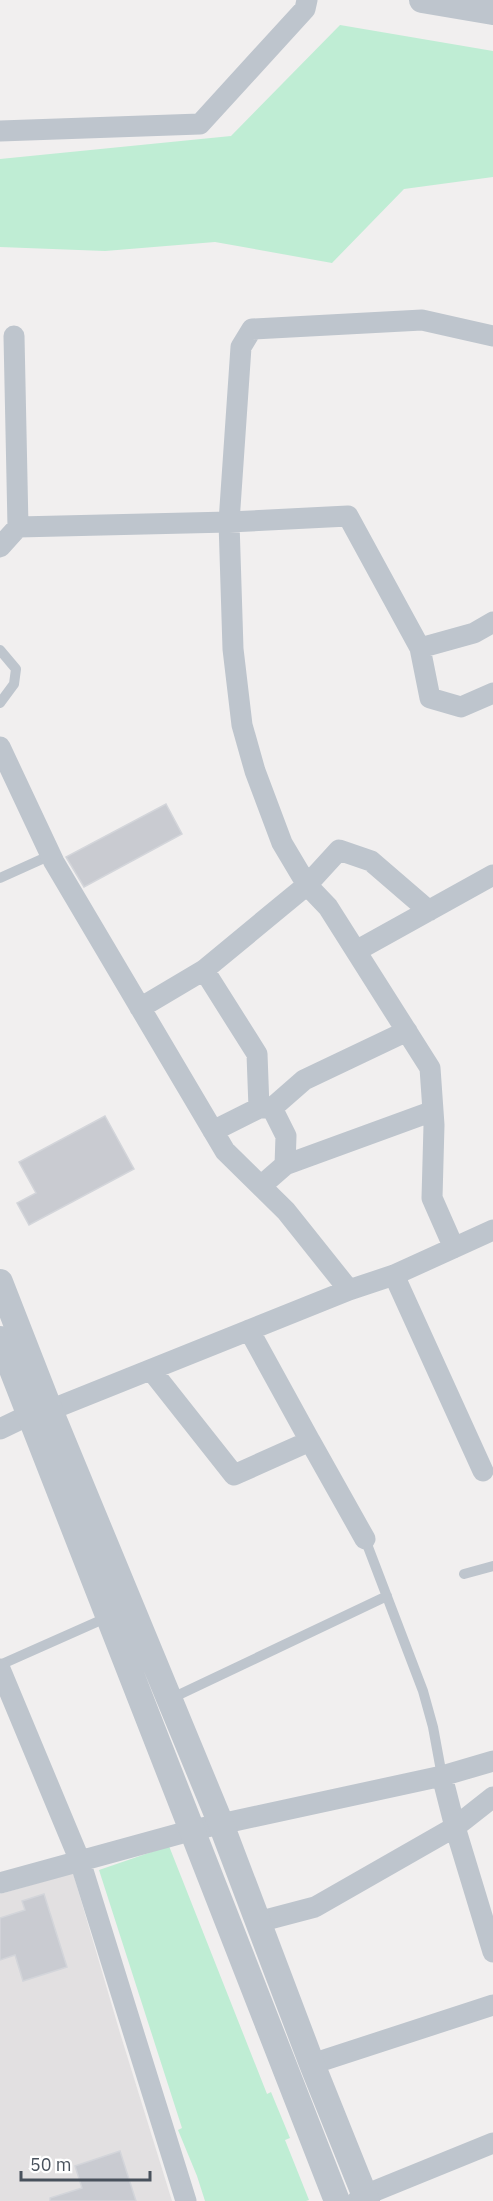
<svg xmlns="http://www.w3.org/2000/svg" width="493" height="2201" font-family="'IBM Plex Sans',sans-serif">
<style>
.education{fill:#e2e0e1}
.green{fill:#bfedd4}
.building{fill:#c9cbd1;stroke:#d3d5da;stroke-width:1.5}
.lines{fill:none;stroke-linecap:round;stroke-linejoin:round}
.service{stroke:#bec5cd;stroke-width:10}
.minor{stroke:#bec5cd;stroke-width:21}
.tertiary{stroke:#bec5cd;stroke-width:26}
</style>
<rect width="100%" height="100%" fill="#f1efef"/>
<!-- education -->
<path class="education" d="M73 1873 120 2033 172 2201H0V1894Z"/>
<!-- green -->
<path class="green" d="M340 25 493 51V177L404 189 332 263 215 242 105 251 0 247V159L231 136Z
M169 1846 267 2094 271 2092 290 2138 285 2140 309 2200 306 2201H205L197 2176 178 2130 182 2128 99 1870Z"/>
<!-- building -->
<path class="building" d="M166 804 182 834 84 887 66 857Z
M105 1116 134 1169 29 1225 17 1203 36 1193 19 1162Z
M44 1894 67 1967 23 1981 15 1955 0 1960V1918L25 1910 22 1901Z
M120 2151 136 2201H50V2198L82 2188 75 2166Z"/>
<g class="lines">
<!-- service -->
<path class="service" d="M0 650 16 669 14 684 0 703
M0 878 51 855
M365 1539 423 1691 433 1727 442 1776
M464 1574 493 1566
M0 1665 108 1617
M170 1699 387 1596"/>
<!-- minor -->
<path class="minor" d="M0 131 200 124 305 9 307 0
M14 336 18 527 229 522 348 516 420 648 430 698 461 707 493 693
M0 547 18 527
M420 648 474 633 493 622
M0 747 54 862 225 1151 286 1211 349 1290 394 1275 493 1230
M356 951 493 875
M204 970 257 1054 259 1108
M140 1008 204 970 307 885 339 850 371 861 429 911
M272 1108 304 1080 407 1031
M213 1131 259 1108H272L286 1136 285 1165 261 1186
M285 1165 433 1111
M454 1248 432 1198 434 1125 430 1068 328 907 307 885 282 843 255 771 242 725 233 649 229 522 241 347 252 329 422 320 493 336
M394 1275 483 1471
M151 1370 234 1475 310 1441 249 1330
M0 1429 29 1415 50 1410 349 1290
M310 1441 365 1539
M0 1669 80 1861 186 2201
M442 1776 455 1827 493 1952
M0 1883 193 1830 442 1776 493 1761
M258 1922 315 1907 455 1827 493 1797
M312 2064 493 2005
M357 2201 365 2195 493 2143"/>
<!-- tertiary -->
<path class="tertiary" d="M422 0 493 12
M0 1282 50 1410 221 1824 312 2064 367 2201
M0 1339 337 2201"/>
</g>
<!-- scale -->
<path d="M21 2171v9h129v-9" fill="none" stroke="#48515c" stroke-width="3"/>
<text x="30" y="2171" font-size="18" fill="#48515c" stroke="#ffffff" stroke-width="4.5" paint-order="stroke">50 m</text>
</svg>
